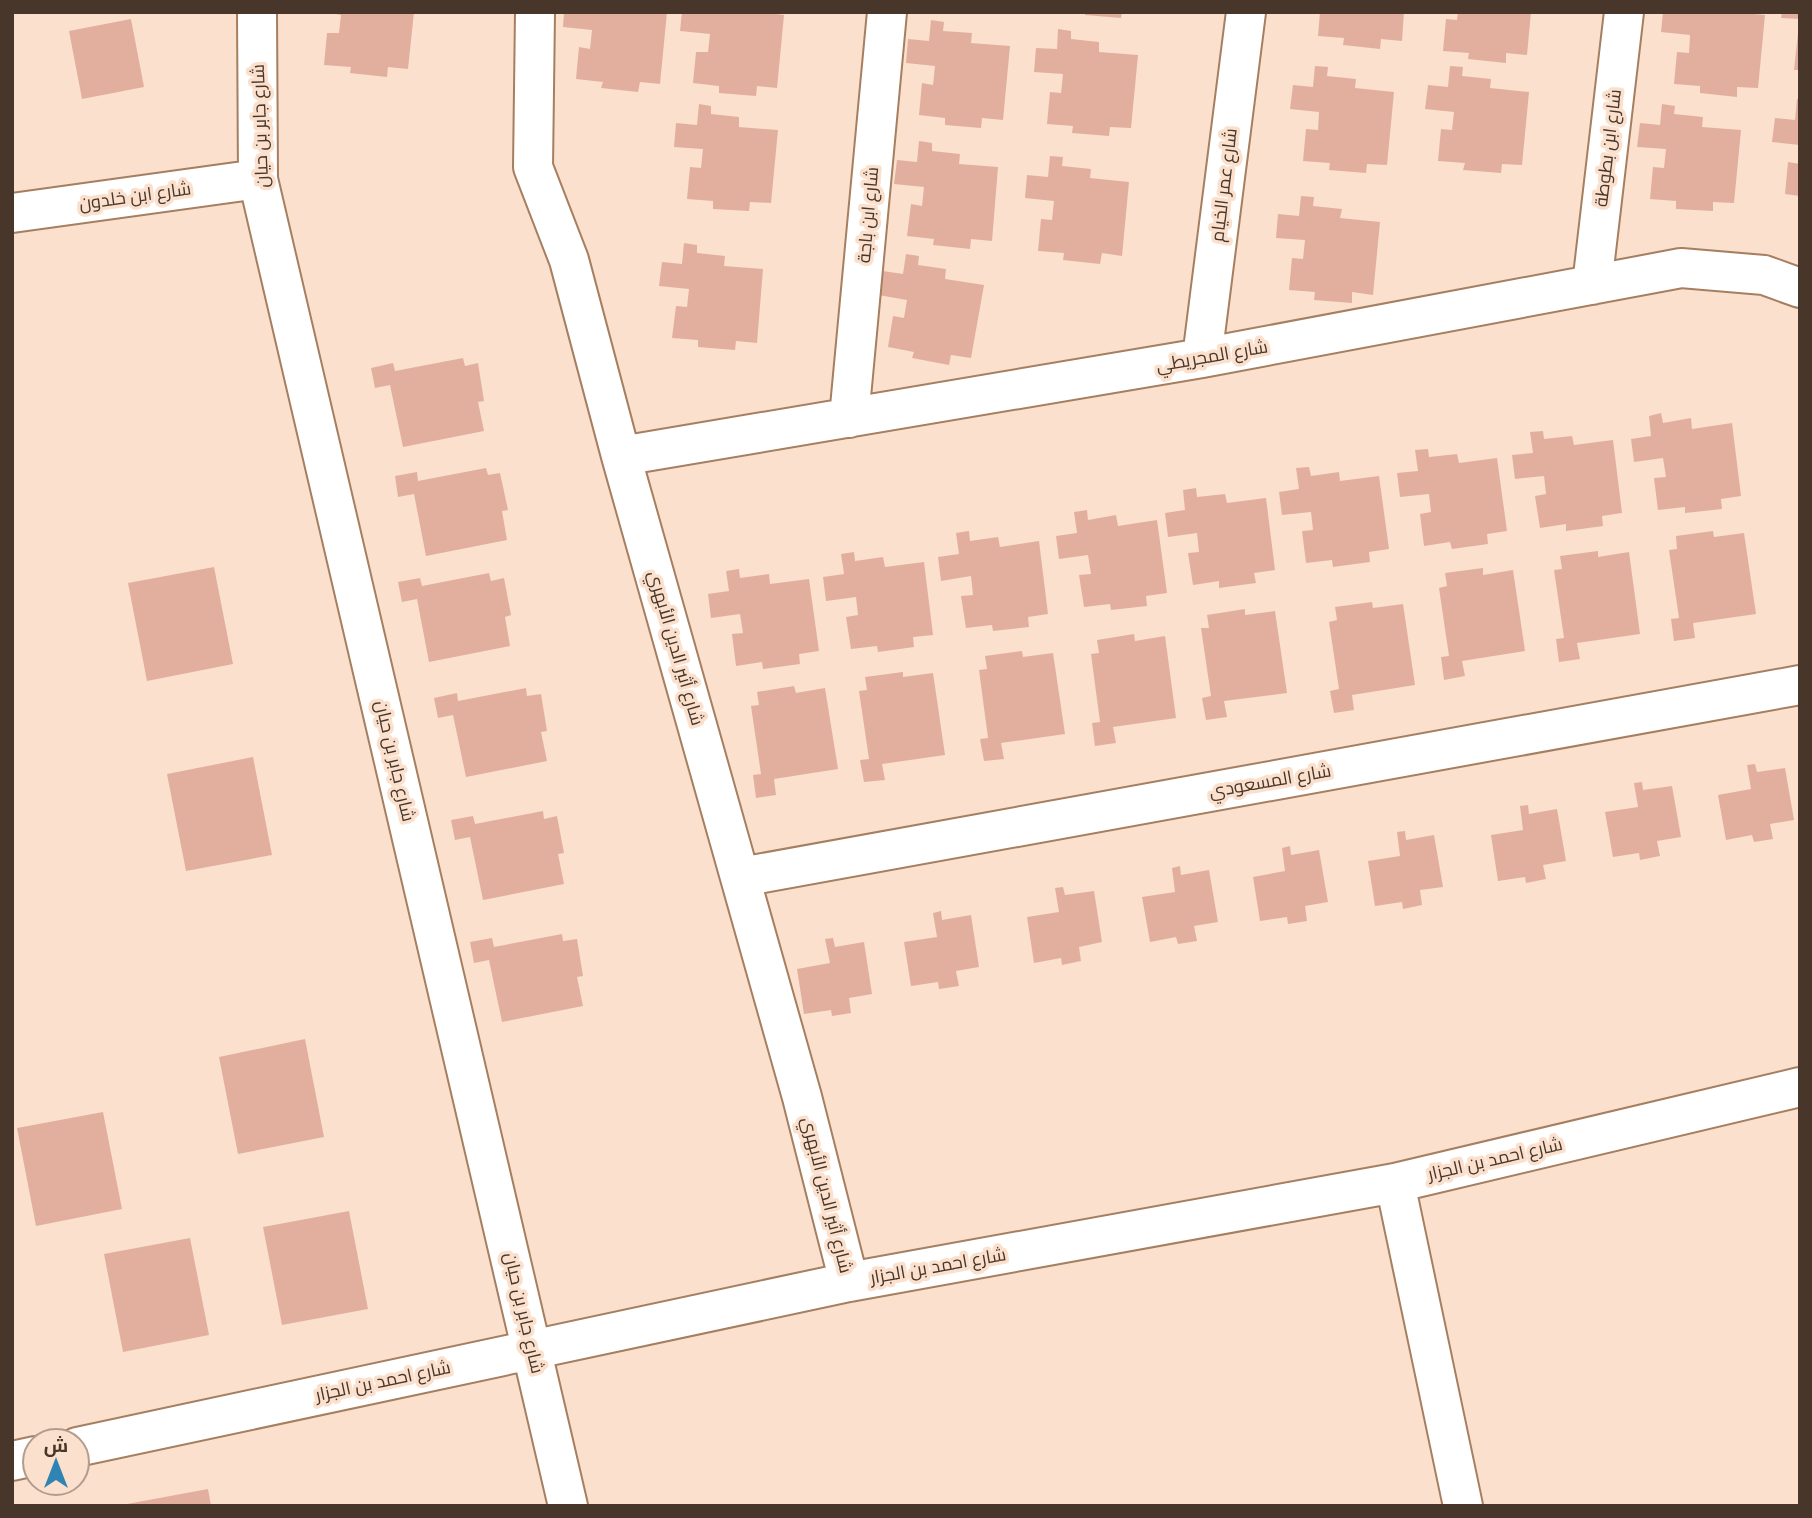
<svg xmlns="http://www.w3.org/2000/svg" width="1812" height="1518" font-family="Figtree,Cairo,sans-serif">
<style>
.building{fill:#e2af9f}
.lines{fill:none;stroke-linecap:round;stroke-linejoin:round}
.minor-casing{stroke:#a67e60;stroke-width:42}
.minor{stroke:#fff;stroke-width:38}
.labels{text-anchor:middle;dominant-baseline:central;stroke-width:7;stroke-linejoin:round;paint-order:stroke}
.street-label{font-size:18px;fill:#473629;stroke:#fae0cd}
</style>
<rect width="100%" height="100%" fill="#fae0cd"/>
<!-- building -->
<path class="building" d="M336 12H414L408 69 388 67 387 77 350 73 351 67 324 65 327 33H339L341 15 336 14Z
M564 12H667L660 84 640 82 638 92 601 88 603 82 576 79 579 47 590 49 592 30 563 27Z
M682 12H759L784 15 777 88 757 86 756 96 719 93V86L693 83 696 52H708L710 34 680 31Z
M1085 12H1122L1121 18 1085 15Z
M1320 12H1404L1402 41 1381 39 1380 49 1343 45 1344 38 1318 36Z
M1458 12H1531L1527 55 1506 53V63L1468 59 1469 53 1443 51 1446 19 1457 20Z
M1663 12H1732L1765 15 1758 88 1737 87V97L1700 93V86L1674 84 1677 52 1689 53 1690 35 1661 32Z
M1782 12H1800V19L1781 18Z
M131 19 144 87 82 99 69 31Z
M931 20 944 22 943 31 972 33 971 43 1010 46 1003 120 982 118 981 128 945 125V118L919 115 922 83 933 85 935 66 906 63 908 39 929 41Z
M1058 29 1071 31V39L1099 42V52L1138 55 1131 128 1110 127 1109 136 1072 133 1073 126 1047 124 1050 92 1061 93 1063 74 1034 72 1036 48 1057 49Z
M1798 33H1800V70H1794Z
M1315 66 1328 67 1327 76 1356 79 1355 88 1394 92 1387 165 1367 164 1366 173 1329 170 1330 163 1303 161 1306 129 1318 130 1319 112 1290 109 1293 85 1313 87Z
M1450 66 1463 67 1462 76 1491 79 1490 88 1529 92 1522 165 1502 164 1501 173 1463 170 1465 163 1438 161 1441 129 1452 130 1454 112 1425 109 1428 85 1448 87Z
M1797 99 1800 100V145L1772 142 1775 118 1795 120Z
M699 104 711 106V114L739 117V127L778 130 771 203 750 202 749 211 713 209V201L687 199 690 167 701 168 703 149 674 147 676 123 697 125Z
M1662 104 1675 106 1674 114 1703 117 1702 127 1741 130 1734 203 1713 202V211L1676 209V201L1650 199 1653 167 1664 168 1666 149 1637 147 1640 123 1660 125Z
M919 141 932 143V151L960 154 959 164 998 167 992 241 971 239 970 249 933 245 934 239 907 236 911 204 922 206 924 187 894 184 897 160 917 162Z
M1050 156 1063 157 1062 166 1091 169 1090 178 1129 182 1122 256 1102 253 1100 264 1063 260 1064 253 1038 251 1041 219 1052 220 1054 201 1025 198 1027 175 1048 177Z
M1788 162 1800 164V196L1785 194Z
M1301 196 1314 197 1313 206 1342 209 1340 218 1380 222 1373 295 1352 292V303L1314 300 1315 292 1289 290 1292 258 1303 259 1305 240 1276 238 1278 214 1299 216Z
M684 243 697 245V253L725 256 724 266 763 269 757 343 736 341 735 350 698 347V340L672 338 676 306 687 307 689 289 659 286 662 262 682 264Z
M906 254 919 256 918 265 946 269 945 279 984 285 971 358 951 355 949 365 912 358 914 352 888 347 893 316 904 318 907 300 878 295 883 271 903 274Z
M463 358 465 366 478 363 484 401 478 402 484 431 403 447 390 385 375 388 371 368 393 363 395 371Z
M1661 413 1663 423 1691 418 1692 429 1732 423 1741 496 1721 499 1722 509 1685 513V507L1658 510 1654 478 1666 477 1663 458 1634 462 1631 439 1651 436 1649 416Z
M1543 431 1544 439 1572 436 1574 445 1613 440 1622 513 1602 516 1603 526 1566 531V524L1540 528 1535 496 1546 494 1544 476 1515 479 1512 455 1533 453 1530 432Z
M1428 449 1429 457 1457 454 1459 463 1497 458 1507 531 1487 534 1488 544 1452 549 1450 542 1424 546 1420 514 1431 512 1429 494 1400 497 1397 473 1418 471 1415 450Z
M1309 467 1311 476 1339 472 1340 481 1379 476 1389 549 1369 552 1370 562 1333 567 1332 560 1306 563 1302 531 1313 530 1311 512 1282 515 1279 492 1299 489 1296 468Z
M486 468 488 475 500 473 508 510 502 511 507 540 426 556 414 494 398 497 395 476 417 472 418 481Z
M1196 488 1197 497 1225 494 1227 503 1266 498 1275 570 1254 573 1256 583 1219 588V581L1193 585 1188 553 1199 552 1197 533 1168 537 1165 513 1185 510 1183 490Z
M1087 510 1088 520 1116 515 1118 526 1157 520 1167 593 1146 596 1147 606 1111 610 1110 604 1084 607 1079 575 1091 574 1088 555 1059 559 1056 536 1077 533 1074 512Z
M969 531 970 541 998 537 1000 547 1039 541 1048 614 1028 617 1029 627 993 631 992 625 966 628 961 596 973 595 971 576 941 581 938 557 959 554 956 533Z
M1713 531 1714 537 1744 533 1756 614 1693 623 1695 638 1674 641 1671 619 1679 618 1669 550 1677 549 1676 536Z
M1598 551V557L1629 552 1640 634 1577 643 1580 659 1559 662 1556 639 1564 638 1554 570 1562 569 1560 556Z
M854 552 855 561 883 557 885 567 924 562 933 635 913 637 914 647 878 652 877 646 851 649 846 617 858 615 856 597 826 601 823 577 844 574 841 554Z
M214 567 233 664 147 681 128 583Z
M1483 568V575L1513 570 1525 651 1462 661 1465 676 1444 680 1441 657 1449 656 1439 588 1447 586 1445 573Z
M739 569 740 578 769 574 770 584 809 579 819 651 799 654 800 664 763 669 762 662 736 666 732 634 743 633 740 614 711 618 708 594 729 591 726 571Z
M489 573 491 581 504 578 511 615 505 617 510 646 429 662 417 599 402 602 398 582 420 578 422 586Z
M1372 602 1373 608 1403 604 1415 685 1352 695 1354 710 1334 713 1330 691 1339 689 1329 622 1337 620 1335 607Z
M1245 609V615L1275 611 1287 693 1224 701 1227 717 1206 720 1202 698 1211 696 1201 628H1209L1207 615Z
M1134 634 1135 641 1165 636 1176 718 1113 727 1116 743 1095 746 1092 723 1100 722 1091 654 1099 653 1097 640Z
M1022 651 1023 657 1053 653 1065 734 1001 743 1004 759 984 761 980 739 988 738 979 670 987 669 985 656Z
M903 672V677L933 673 945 755 882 764 885 780 864 782 860 760 869 759 859 691 867 690 865 677Z
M794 686 796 693 825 688 838 769 774 779 776 795 756 798 753 775 761 774 751 706 759 705 757 692Z
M526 688 527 696 541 694 547 731 541 732 547 761 466 777 453 715 438 718 434 698 457 693 458 701Z
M253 757 272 855 186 871 167 774Z
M1755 764 1757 772 1785 768 1794 820 1770 824 1773 839 1754 842 1752 835 1726 840 1718 795 1751 789 1747 765Z
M1642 782 1643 790 1672 786 1681 837 1657 841 1660 856 1640 860 1639 853 1613 857 1605 812 1638 807 1634 783Z
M1528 805 1529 814 1557 809 1566 861 1543 865 1546 879 1526 883 1525 877 1498 881 1491 835 1523 830 1520 806Z
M543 811 544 819 557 816 564 853 558 854 564 884 483 900 470 837 455 840 451 820 473 816 475 824Z
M1405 831 1406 840 1434 835 1443 887 1420 890 1422 905 1403 909 1402 902 1375 906 1368 861 1400 856 1397 832Z
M1290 846 1291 855 1319 850 1328 902 1305 906 1307 921 1288 924 1287 917 1260 921 1253 877 1285 871 1282 848Z
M1180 866 1181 875 1209 870 1218 922 1194 926 1197 941 1178 944 1176 937 1150 942 1142 897 1175 892 1172 868Z
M1063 887 1065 895 1094 891 1102 942 1079 947 1081 961 1062 965 1061 958 1034 963 1027 917 1059 912 1055 888Z
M941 911 942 920 971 915 979 967 956 971 959 986 939 989 938 982 911 986 904 942 937 937 933 913Z
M562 934 563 941 577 939 583 976 577 977 583 1006 502 1022 489 960 474 963 470 942 492 938 494 947Z
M833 938 835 947 864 942 872 994 849 998 851 1013 832 1016 831 1010 804 1014 797 969 830 963 825 939Z
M305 1039 324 1137 238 1154 219 1057Z
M103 1112 122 1209 36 1226 17 1128Z
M349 1211 368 1309 282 1325 263 1227Z
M190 1238 209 1335 123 1352 104 1254Z
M208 1489 211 1506H127V1504Z"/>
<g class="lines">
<!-- minor casing -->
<g class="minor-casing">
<path id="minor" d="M257 12 258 179 568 1506
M535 12 533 167 569 260 621 456 802 1097 849 1282
M12 213 258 179
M1592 285 1624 12
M1202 358 1246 12
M849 418 887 12
M621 456 1202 358 1681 268 1764 275 1800 288
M741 877 1800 685
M1395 1183 1463 1506
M77 1447 849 1282 1395 1183 1800 1087
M12 1461 35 1456"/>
</g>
<!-- minor -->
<use href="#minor" class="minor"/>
</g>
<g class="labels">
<!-- street labels -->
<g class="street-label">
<text transform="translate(260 126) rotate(-92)">شارع جابر بن حيان</text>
<text transform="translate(1608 148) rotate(-83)">شارع ابن بطوطة</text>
<text transform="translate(1224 185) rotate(-83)">شارع عمر الخيام</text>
<text transform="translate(135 196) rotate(-8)">شارع ابن خلدون</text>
<text transform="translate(868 215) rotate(-85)">شارع ابن باجة</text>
<text transform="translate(1212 356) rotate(-10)">شارع المجريطي</text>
<text transform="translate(676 648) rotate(74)">شارع أثير الدين الأبهري</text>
<text transform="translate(395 761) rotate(77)">شارع جابر بن حيان</text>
<text transform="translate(1270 781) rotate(-10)">شارع المسعودي</text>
<text transform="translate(1495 1159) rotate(-13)">شارع احمد بن الجزار</text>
<text transform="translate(827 1195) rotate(76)">شارع أثير الدين الأبهري</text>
<text transform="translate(938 1266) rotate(-10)">شارع احمد بن الجزار</text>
<text transform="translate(524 1313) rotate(77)">شارع جابر بن حيان</text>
<text transform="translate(383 1381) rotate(-12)">شارع احمد بن الجزار</text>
</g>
</g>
<!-- border -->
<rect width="1812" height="1518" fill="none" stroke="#473629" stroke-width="28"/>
<!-- north arrow -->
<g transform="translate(56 1462)"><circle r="33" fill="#fae0cd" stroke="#b29c8b" stroke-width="2"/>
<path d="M0-5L12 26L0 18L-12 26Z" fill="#3084b4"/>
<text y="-10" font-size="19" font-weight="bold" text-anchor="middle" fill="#473629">ش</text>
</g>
</svg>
